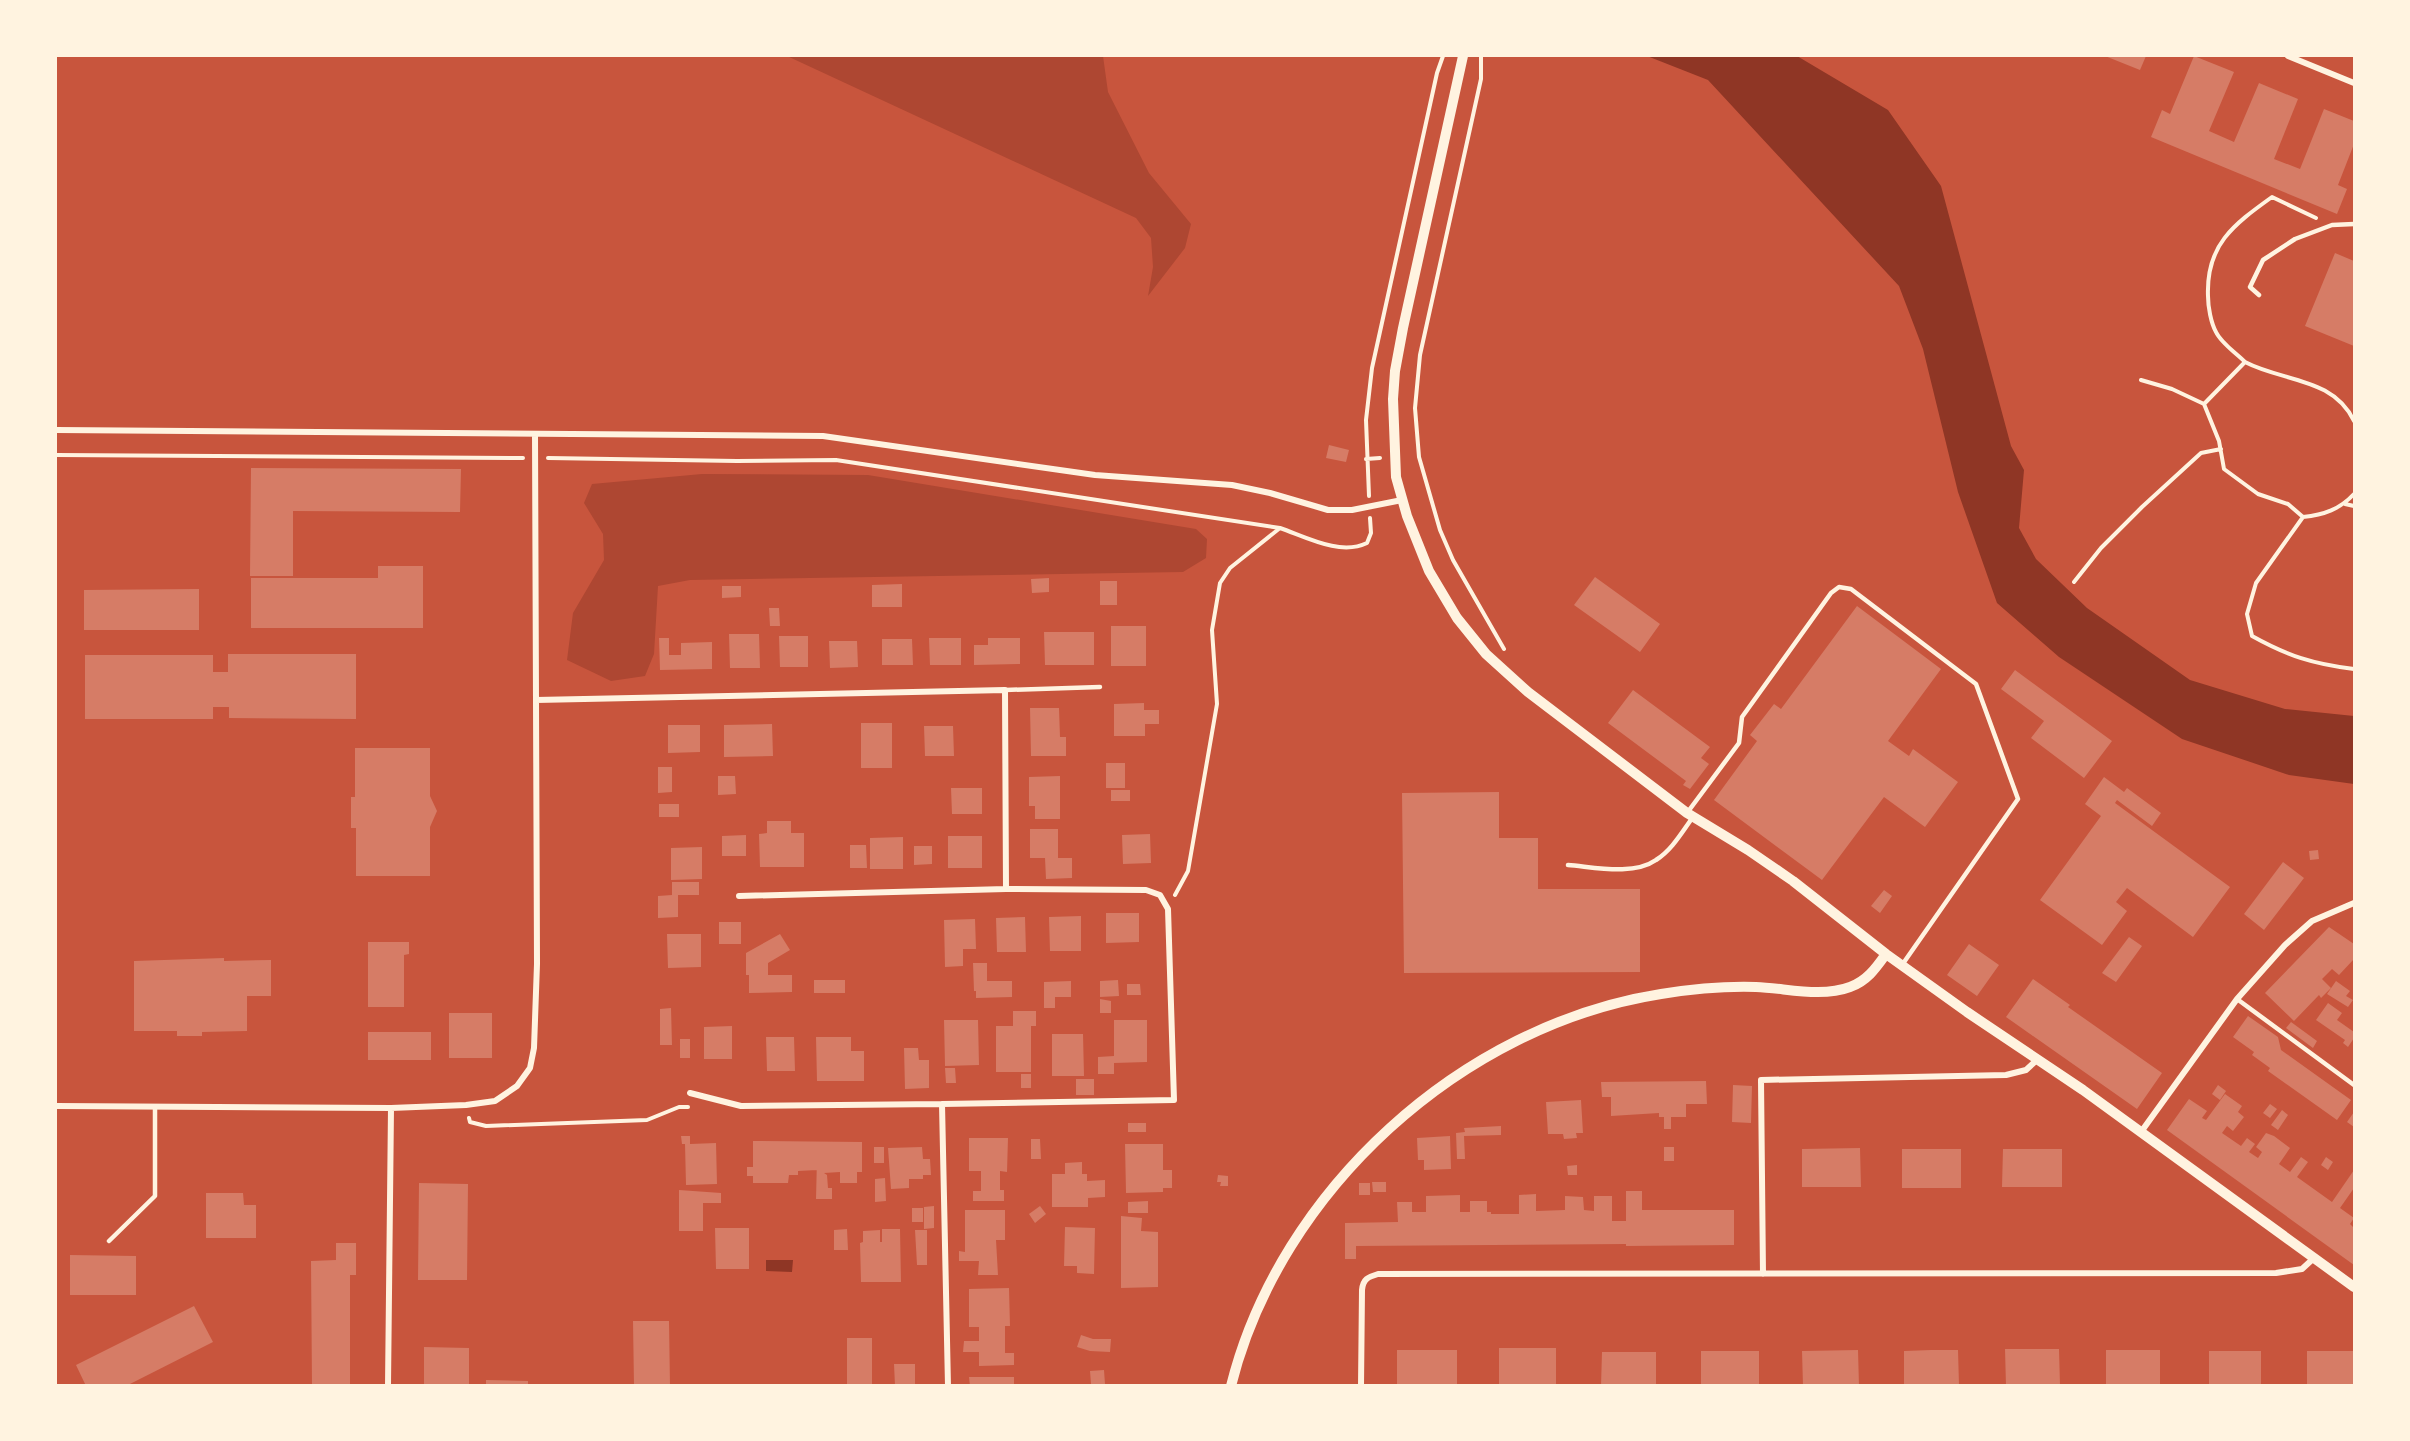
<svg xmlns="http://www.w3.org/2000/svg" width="2410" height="1441" font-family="Poppins,sans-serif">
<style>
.green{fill:#ae4732}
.water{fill:#8f3625}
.building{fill:#d67c66}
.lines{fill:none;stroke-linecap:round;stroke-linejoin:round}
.path{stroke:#fff3e0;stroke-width:4}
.service{stroke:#fff3e0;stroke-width:4.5}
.minor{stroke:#fff3e0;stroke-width:6}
.tertiary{stroke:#fff3e0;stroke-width:10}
</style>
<rect width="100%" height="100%" fill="#c8553d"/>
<!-- green -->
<path class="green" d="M787 56H1103L1108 92 1149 173 1191 224 1185 248 1148 296 1153 267 1151 238 1136 218Z
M702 474 868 475 1196 529 1207 539 1206 558 1183 572 690 580 658 586 654 654 645 676 611 681 567 660 573 613 604 560 603 534 584 503 592 484Z"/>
<!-- water -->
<path class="water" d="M1647 56H1797L1888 110 1941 186 2011 446 2024 470 2019 528 2036 559 2087 608 2190 680 2285 709 2354 716V784L2289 775 2182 739 2059 657 1997 603 1958 492 1923 349 1899 286 1708 80Z
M766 1260H793L792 1272 766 1271Z"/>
<!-- building -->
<path class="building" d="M2105 56H2146L2140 70Z
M2194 56 2234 72 2209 131 2234 142 2259 83 2298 99 2274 159 2300 169 2324 109 2354 121V144L2338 185 2347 189 2337 214 2151 137 2162 110 2170 114Z
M2335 253 2354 261V346L2305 326Z
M1329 445 1349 450 1346 462 1326 458Z
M251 468 461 469 460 512 293 511V576H250Z
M378 566H423V628H251V578H378Z
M1595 577 1660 624 1640 652 1574 605Z
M1049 578V592L1032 593 1031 579Z
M1100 581H1117V605H1100Z
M902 584V607H872V585Z
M722 586H741V597L722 598Z
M199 589V630H84V590Z
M1857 606 1941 669 1888 741 1909 756 1913 749 1958 782 1925 827 1884 797 1822 880 1714 800 1757 741 1750 735 1774 704 1781 709Z
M769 608H779L780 626H770Z
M1111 626H1146V666H1111Z
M1044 632H1094V665H1045Z
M729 634H759L760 668H730Z
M779 636H808V667H780Z
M659 638H669V655H681V643L712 642V669L660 670Z
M929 638H961V665H930Z
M988 638H1020V664L974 665V645H988Z
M882 639H912L913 665H882Z
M829 641H857L858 667 830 668Z
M228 654H356V719L229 718V707H213V719H85V655H213V672H228Z
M2015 670 2112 741 2084 778 2031 738 2044 721 2001 689Z
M1633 690 1710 747 1701 758 1709 764 1690 789 1683 785 1686 781 1608 723Z
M1144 703V710H1159V724H1145V736H1114V704Z
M1030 708H1059L1060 737H1066V756H1031Z
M861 723H892V768H861Z
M772 724 773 756 724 757V725Z
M668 725H700V752L668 753Z
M924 726H953L954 756H925Z
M355 748H430V796L437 811 430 827V876H356V828H351V797H355Z
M1106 763H1125V788H1106Z
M658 767H672V792L658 793Z
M718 776H735L736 794 718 795Z
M1060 776V819H1035V806H1029V777Z
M2104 777 2124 792 2127 788 2161 813 2152 826 2117 800 2115 803 2230 887 2193 937 2127 888 2116 902 2127 911 2102 945 2040 900 2101 816 2085 804Z
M951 788H982V814H952Z
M1111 790H1130V801H1111Z
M1499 792V838H1538V889H1640V972L1404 973 1402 793Z
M659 804H679V817H659Z
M767 821H791V833H804V867H760L759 834 767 833Z
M1030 829H1058V858H1072V878L1046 879 1045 858H1030Z
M1150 834 1151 863 1123 864 1122 835Z
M746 835V856H722V836Z
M948 836H982V868H948Z
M903 837V869H870V838Z
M850 845H866L867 868H850Z
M914 846H932V864L914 865Z
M702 847V879L671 880V848Z
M2318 850 2319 859 2310 860 2309 851Z
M2283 862 2304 878 2264 930 2244 914Z
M672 882H699V895H678V917L658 918V896L672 895Z
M1884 890 1892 896 1880 913 1871 906Z
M1106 913H1139V942L1106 943Z
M1081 916V951H1050L1049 917Z
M1025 917 1026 952H997L996 918Z
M975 919 976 949H963V966L945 967 944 920Z
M719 922H741V944H719Z
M2329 927 2354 944V959L2339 975 2332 969 2322 979 2331 988 2321 998 2319 995 2294 1021 2265 993Z
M667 934H701V967L668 968Z
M780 934 790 950 768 963V975H792V992L749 993V975H746V953Z
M2129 937 2142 946 2116 982 2102 973Z
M368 942H409V954L404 955V1007H368Z
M1969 944 1999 965 1977 996 1947 975Z
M224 958V961L271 960V996H247V1031L202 1032V1036H177V1031H134V961Z
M973 963H987V981H1012V997L976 998V991H974Z
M2033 979 2070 1005 2068 1007 2162 1073 2137 1109 2006 1017Z
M814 980H845V993H814Z
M1118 980 1119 996 1100 997V981Z
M1071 981V997H1055V1008H1044V982Z
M2336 981 2350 991 2346 996 2353 1000 2348 1007 2327 994Z
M1127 984H1140L1141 995H1127Z
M1100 999 1111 1001V1013H1100Z
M2328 1003 2342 1013 2337 1020 2354 1032V1038L2348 1047 2343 1043 2345 1040 2316 1020Z
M671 1008 672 1045H660V1009Z
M1013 1011H1036V1026H1031V1072H996V1026H1013Z
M449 1013H492V1058H449Z
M2248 1016 2278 1037 2281 1050 2351 1100 2337 1120 2268 1071 2270 1068 2252 1055 2254 1052 2233 1037Z
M944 1020H978L979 1065 945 1066Z
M1114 1020H1147V1062L1114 1063V1074H1098V1057L1114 1056Z
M2291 1022 2317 1041 2313 1048 2286 1028Z
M732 1026V1059H704V1027Z
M368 1032H431V1060H368Z
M1052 1034H1083L1084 1076H1052Z
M766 1037H794L795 1071H767Z
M816 1037H851V1051H864V1081H817Z
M680 1039H690V1058H680Z
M904 1048H918L919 1060H929V1088L905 1089Z
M945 1068H955L956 1083H946Z
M1021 1074H1031V1088H1021Z
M1076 1079H1094V1095H1076Z
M1706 1081 1707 1104H1686V1117H1671V1129H1664V1117H1659V1113L1611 1116V1097H1602L1601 1082Z
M1733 1085 1752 1086 1751 1123 1732 1122Z
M2218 1085 2226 1091 2220 1100 2212 1094Z
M2225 1094 2242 1106 2238 1112 2244 1117 2233 1131 2227 1126 2222 1133 2241 1146 2247 1138 2255 1144 2249 1152 2258 1158 2262 1152 2256 1147 2266 1133 2274 1136 2290 1148 2279 1164 2290 1172 2301 1157 2308 1162 2297 1177 2332 1202 2354 1170V1188L2340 1208 2354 1218 2350 1224 2354 1228V1265L2167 1130 2189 1099 2207 1111 2202 1118 2206 1120Z
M1581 1100 1583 1133H1576L1577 1138 1564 1139 1563 1134H1548L1546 1102Z
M2270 1104 2277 1109 2270 1118 2263 1113Z
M2282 1110 2288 1115 2278 1130 2271 1125Z
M2354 1112V1127L2347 1122Z
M1128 1123H1146V1132H1128Z
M1501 1126V1135L1464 1136 1465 1159H1457L1456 1133 1465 1132 1464 1128Z
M681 1136H690V1144L716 1143 717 1184 686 1185 685 1144H682Z
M1450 1136 1451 1169 1424 1170V1160H1418L1417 1138Z
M969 1138H1008L1007 1172 1000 1171V1190H1004V1201H973V1191H981V1171H969Z
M1031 1139H1040L1041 1159H1031Z
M753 1141 862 1142V1172H857V1183H840V1172L824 1173 827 1175 828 1188H832V1199H816L817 1158V1170L798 1171V1175H789L788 1183H753V1176H747V1167H753Z
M1125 1144H1163V1170H1172V1188H1163V1192L1126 1193Z
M874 1147H884V1163H874Z
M922 1147 923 1159H930L931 1175H923V1179H909V1188L891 1189 888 1148Z
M1664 1147H1674V1161H1664Z
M1860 1148 1861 1187H1802V1149Z
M1902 1149H1961V1188H1902Z
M2003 1149H2062V1187H2002Z
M2326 1157 2333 1162 2328 1170 2321 1165Z
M1082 1162V1174H1087V1181L1105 1180V1197L1088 1198V1207H1052V1174H1065V1163Z
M1577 1165V1175H1568L1567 1166Z
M1218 1175 1228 1176V1186H1220L1221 1182H1217Z
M885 1178 886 1201 875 1202V1179Z
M1372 1182H1386V1192H1373Z
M419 1183 468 1184 467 1280H418Z
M1359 1183H1370V1195H1359Z
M679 1190 721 1193V1203H703V1231H679Z
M1626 1191H1642V1210H1734V1245L1626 1246V1244L1356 1246V1259H1345V1223L1398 1222 1397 1202H1412V1212H1426V1196L1460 1195V1212H1470V1201H1487V1212H1491V1214H1519V1195L1536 1194V1211L1565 1210V1196L1583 1197 1584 1210 1594 1211V1196H1612V1221H1626Z
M206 1193H243L244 1205H256V1238H206Z
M1148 1201V1213H1128V1202Z
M934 1206V1228L924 1229V1207Z
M1040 1206 1046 1214 1035 1223 1029 1214Z
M912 1208H923V1222H912Z
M965 1210H1005V1240H996L998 1275H978L979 1261H959V1251L965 1252Z
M1121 1216 1142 1218 1141 1231 1158 1232V1287L1121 1288Z
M1065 1227 1095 1228 1094 1274 1077 1273V1266H1064Z
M715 1228H749V1269H716Z
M847 1229 848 1250H834V1230Z
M882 1229H900L901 1282H861L860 1243 863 1242V1231L880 1230V1242H882Z
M915 1230H927V1265H917Z
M336 1243H356V1275H350V1386H312L311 1261 336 1260Z
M70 1255 136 1256V1295H70Z
M1009 1288 1010 1326H1005V1353H1014V1365L979 1366V1352H963L964 1341H979V1327H969V1289Z
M194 1306 213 1342 126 1386H86L76 1365Z
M633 1321H669L670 1386H634Z
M1081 1335 1093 1339H1111L1110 1352 1090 1351 1077 1347Z
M847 1338H872V1386H847Z
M424 1347 469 1348V1386H424Z
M1499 1348H1556V1386H1499Z
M2005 1349H2059L2060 1385 2006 1386Z
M1397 1350H1457V1386H1397Z
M1858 1350 1859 1386H1803L1802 1351Z
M1931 1350H1958L1959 1385 1904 1386V1351Z
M2106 1350H2160V1384H2106Z
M1701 1351H1759V1386H1701Z
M2209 1351H2261V1384H2209Z
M2307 1351H2354V1384H2307Z
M1602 1352H1656V1386H1601Z
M894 1364H915V1386H895Z
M1104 1370 1105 1384H1091L1090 1371Z
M969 1377H1014V1386H970Z
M486 1380 528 1381V1386H486Z"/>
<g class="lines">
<!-- path -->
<path class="path" d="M1481 56V79L1420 355 1415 408 1419 457 1440 530 1453 560 1504 649
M2245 362C2283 382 2333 377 2354 421
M2141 380 2172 389 2204 404 2219 441 2224 469 2258 494 2288 504 2303 517 2256 583 2247 614 2252 636C2288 656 2313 664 2354 669
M2204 404 2245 362C2236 353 2221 343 2216 332 2211 323 2208 307 2208 296 2206 245 2233 225 2272 197L2316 218
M56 455 523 458
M548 458 737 461 836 460 1280 528C1306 537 1340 556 1367 543L1371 533 1370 518
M1366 459 1380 458
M1369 496 1366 420 1372 368 1437 73 1443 56
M2345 504 2354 506
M2303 517C2324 515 2340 509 2354 494
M2074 582 2101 548 2142 507 2201 453 2221 449
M1175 895 1188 871 1217 704 1212 630 1220 583 1230 568 1280 528
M469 1118 470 1122 486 1126 647 1120 679 1107H688"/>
<!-- service -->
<path class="service" d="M2259 295 2250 287 2263 260 2295 239 2332 225 2354 224
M1005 690 1100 687
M1687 813 1739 743 1742 717 1831 593 1839 587 1851 589 1976 684 2018 799 1902 965
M1568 865C1594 867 1633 876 1656 860 1672 850 1682 832 1693 817
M2237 999 2354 1085
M109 1241 155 1196V1107"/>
<!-- minor -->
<path class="minor" d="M2288 56 2354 83
M56 430 823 436 1095 475 1232 485 1270 493 1328 510H1352L1402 500
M536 700 1005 690 1006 889 1146 890 1160 895 1168 909 1174 1100 942 1104 948 1386
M739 896 1006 889
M690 1093 741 1106 942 1104
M56 1106 391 1108 466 1105 495 1101 517 1086 530 1068 534 1048 537 964 535 434
M2141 1132 2237 999 2285 945 2312 921 2354 903
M1763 1274 1761 1080 2006 1075 2026 1070 2038 1059
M388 1386 391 1108
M1361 1386 1362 1290C1363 1279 1368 1277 1378 1274L2276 1273 2302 1269 2314 1258"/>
<!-- tertiary -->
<path class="tertiary" d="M1463 56 1403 328 1395 371 1393 399 1396 477 1407 516 1429 571 1457 618 1486 654 1528 692 1687 813 1748 850 1793 881 1886 954 1967 1012 2083 1090 2354 1287
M1231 1386C1280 1190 1462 1025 1661 994 1692 989 1724 986 1756 987 1786 988 1821 998 1850 987 1867 981 1876 968 1886 954"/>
</g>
<!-- border -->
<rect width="2410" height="1441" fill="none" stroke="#fff3e0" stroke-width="114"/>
</svg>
